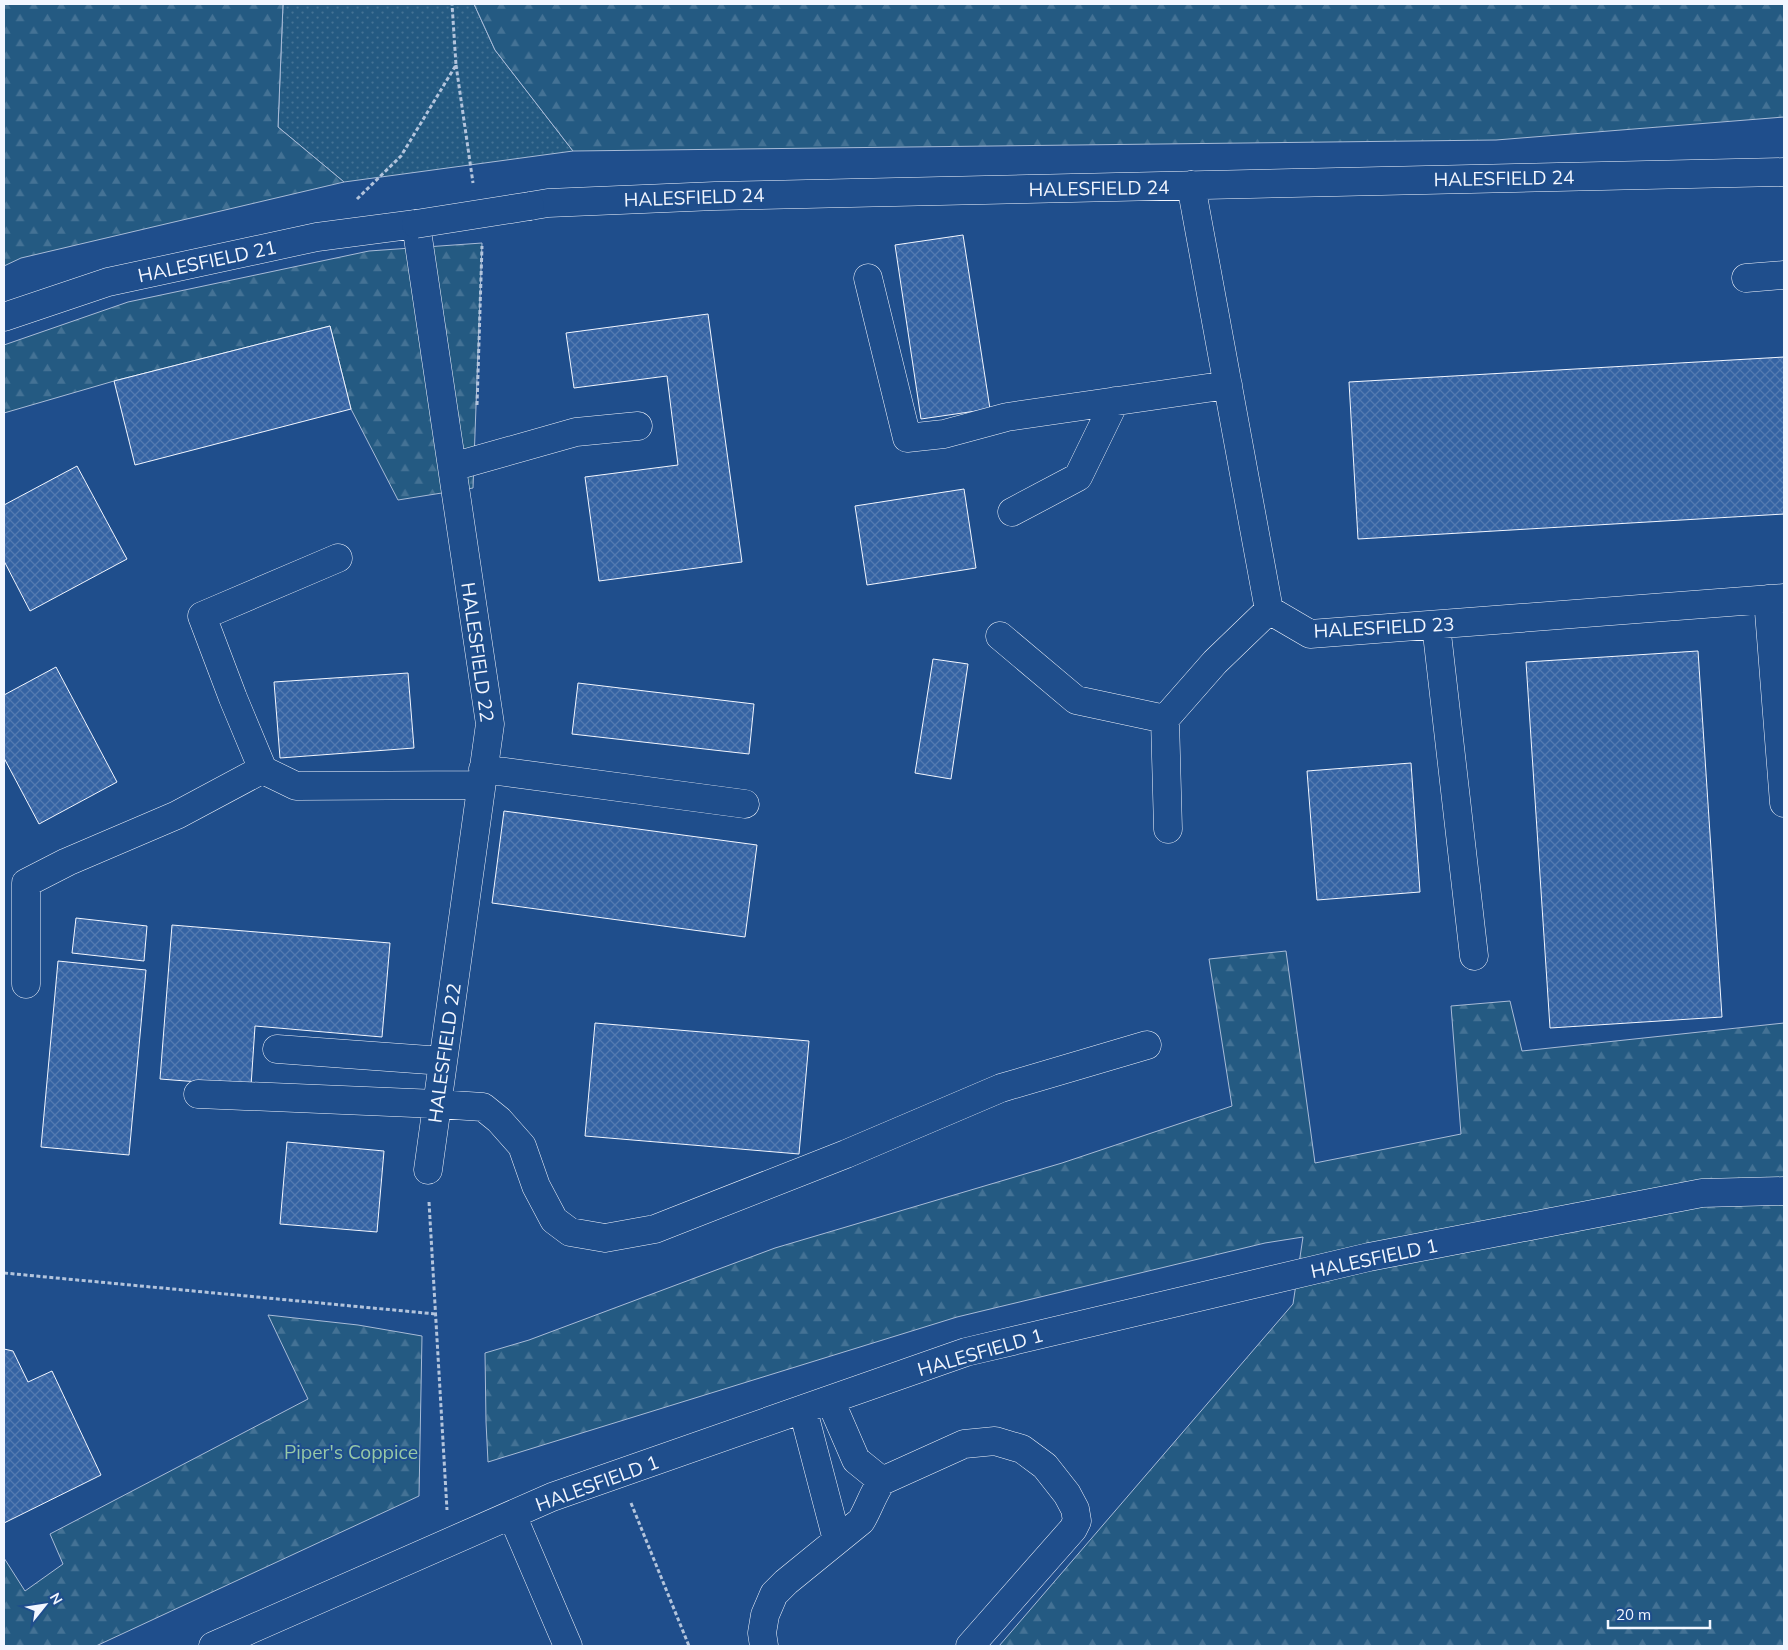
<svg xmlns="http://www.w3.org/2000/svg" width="1788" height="1650" font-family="Mulish,sans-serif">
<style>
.grass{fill:url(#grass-dots);stroke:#a8bbd7}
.forest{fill:url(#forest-firs);stroke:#a8bbd7}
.building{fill:url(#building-cross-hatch);stroke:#f2f6ff}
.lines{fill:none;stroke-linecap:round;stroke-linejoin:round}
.minor-casing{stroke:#f2f6ff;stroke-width:29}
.path{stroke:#b3c4dc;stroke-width:3;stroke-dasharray:4 2.5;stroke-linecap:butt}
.minor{stroke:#1f4e8c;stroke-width:28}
.minor-bridge-casing{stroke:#f2f6ff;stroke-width:29;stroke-linecap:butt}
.minor-bridge{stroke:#1f4e8c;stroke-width:28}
.labels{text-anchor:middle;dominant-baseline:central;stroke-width:4;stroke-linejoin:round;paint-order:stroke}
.street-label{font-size:19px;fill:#f2f6ff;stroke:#1f4e8c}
.park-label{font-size:19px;fill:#97c8a6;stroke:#1f4e8c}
</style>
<defs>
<pattern id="grass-dots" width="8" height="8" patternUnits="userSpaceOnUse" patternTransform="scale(1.25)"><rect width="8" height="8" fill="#245a82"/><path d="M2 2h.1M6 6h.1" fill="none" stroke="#447295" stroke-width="1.8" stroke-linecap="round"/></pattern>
<pattern id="forest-firs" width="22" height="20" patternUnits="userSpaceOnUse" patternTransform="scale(1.25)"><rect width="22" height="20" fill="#245a82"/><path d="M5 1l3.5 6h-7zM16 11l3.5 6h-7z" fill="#447295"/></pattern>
<pattern id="building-cross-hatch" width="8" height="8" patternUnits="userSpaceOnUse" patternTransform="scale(1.25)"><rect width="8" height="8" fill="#3563a3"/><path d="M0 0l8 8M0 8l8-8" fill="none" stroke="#537ab1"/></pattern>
</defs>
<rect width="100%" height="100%" fill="#1f4e8c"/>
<!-- grass -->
<path class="grass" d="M283 4H474L495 50 573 151 344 182 278 127Z"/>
<!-- forest -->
<path class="forest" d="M4 4H283L278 127 344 182 21 258 4 266Z
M474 4H1784V117L1496 140 573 151 495 50Z
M482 243 473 488 398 500 351 409 330 326 114 381 4 413V345L128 302 369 251Z
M1286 951 1315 1163 1461 1134 1451 1006 1510 1001 1522 1051 1784 1023V1646H999L1293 1304 1303 1237 1265 1243 957 1317 488 1462 486 1422 485 1353 529 1340 775 1248 1062 1163 1232 1106 1209 959Z
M268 1315 358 1325 422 1336 419 1496 96 1646H4V1558L25 1591 63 1564 50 1534 308 1399Z"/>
<!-- building -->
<path class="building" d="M963 235 990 409 921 419 895 245Z
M708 314 742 562 599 581 585 477 678 465 667 376 574 388 566 333Z
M330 326 351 409 135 465 114 381Z
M1784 357V514L1358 539 1349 382Z
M77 466 127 559 30 611 4 561V505Z
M964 489 976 568 867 585 855 506Z
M1698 651 1722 1017 1550 1028 1526 662Z
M933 659 968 664 951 779 915 773Z
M56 667 117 782 39 824 4 758V695Z
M408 673 414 748 280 758 274 682Z
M578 683 754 704 749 754 572 734Z
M1411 763 1420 892 1317 900 1307 771Z
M504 811 757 845 745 937 492 903Z
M76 918 147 926 144 961 72 953Z
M172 925 390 943 382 1037 255 1026 251 1086 160 1079Z
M58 961 146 970 129 1155 41 1147Z
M595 1023 809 1041 799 1154 585 1136Z
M287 1142 384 1151 377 1232 280 1224Z
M4 1349 13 1351 28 1382 52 1371 101 1475 4 1523Z"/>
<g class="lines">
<!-- minor casing -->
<g class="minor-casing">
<path id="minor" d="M1191 185 1269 610 1310 634 1784 598
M530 206 548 203 715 196 1784 172
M868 278 907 438 944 434 1007 417 1228 385
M1746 278 1784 275
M4 317 108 282 317 237 416 224 490 724 428 1170
M452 467 576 432 638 426
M1012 512 1078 477 1115 401
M338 558 202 616 233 698 263 770 296 786 481 785
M1768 599 1784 803
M1436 625 1474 956
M1000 636 1076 700 1165 719
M483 769 745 804
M1168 829 1165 719 1215 662 1269 610
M26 984V883L67 862 177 815 263 769
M277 1049 443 1061
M198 1094 437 1104 483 1107 499 1120 522 1146 536 1186 554 1220 570 1232 605 1238 655 1229 846 1154 1001 1088 1147 1045
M830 1400 856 1460 882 1481
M803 1410 837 1540
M512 1515 568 1646
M213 1646 552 1497 966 1352 1369 1257 1702 1193 1784 1191
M764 1646 762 1633 765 1615 774 1594 786 1582 861 1521C869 1508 873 1493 882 1481L964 1444 995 1441 1022 1449 1045 1466 1067 1494 1075 1509 1077 1521 1073 1529 970 1646"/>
</g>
<!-- path -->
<path class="path" d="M456 65 473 183
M357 199 401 156 456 65 452 4
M477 405 482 246
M429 1202 447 1510
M4 1273 436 1314
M631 1503 689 1646"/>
<!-- minor -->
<use href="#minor" class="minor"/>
<!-- minor-bridge casing -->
<g class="minor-bridge-casing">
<path id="minor-bridge" d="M416 224 530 206"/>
</g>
<!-- minor-bridge -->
<use href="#minor-bridge" class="minor-bridge"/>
</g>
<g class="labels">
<!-- street labels -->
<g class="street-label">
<text transform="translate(1504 178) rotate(-1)">HALESFIELD 24</text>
<text transform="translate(1099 188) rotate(-1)">HALESFIELD 24</text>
<text transform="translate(694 197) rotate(-2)">HALESFIELD 24</text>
<text transform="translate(207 261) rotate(-12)">HALESFIELD 21</text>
<text transform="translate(1384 627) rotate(-3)">HALESFIELD 23</text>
<text transform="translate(478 652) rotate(82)">HALESFIELD 22</text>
<text transform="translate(444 1053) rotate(-82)">HALESFIELD 22</text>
<text transform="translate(1374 1258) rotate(-12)">HALESFIELD 1</text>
<text transform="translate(980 1352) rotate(-16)">HALESFIELD 1</text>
<text transform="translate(597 1483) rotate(-20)">HALESFIELD 1</text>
</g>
<!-- park labels -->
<g class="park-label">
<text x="351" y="1452">Piper's Coppice</text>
</g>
</g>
<!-- border -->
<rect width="1788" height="1650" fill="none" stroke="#f2f6ff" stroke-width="10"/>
<!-- north arrow -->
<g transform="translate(45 1605) rotate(60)" stroke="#1f4e8c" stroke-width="4" paint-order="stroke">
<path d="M0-4L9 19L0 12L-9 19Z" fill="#f2f6ff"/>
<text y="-8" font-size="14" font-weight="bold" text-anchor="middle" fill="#f2f6ff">N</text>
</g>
<!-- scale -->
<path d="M1608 1620v8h102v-8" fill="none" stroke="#f2f6ff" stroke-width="2.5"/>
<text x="1616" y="1620" font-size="15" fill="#f2f6ff" stroke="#1f4e8c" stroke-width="4" paint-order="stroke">20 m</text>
</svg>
